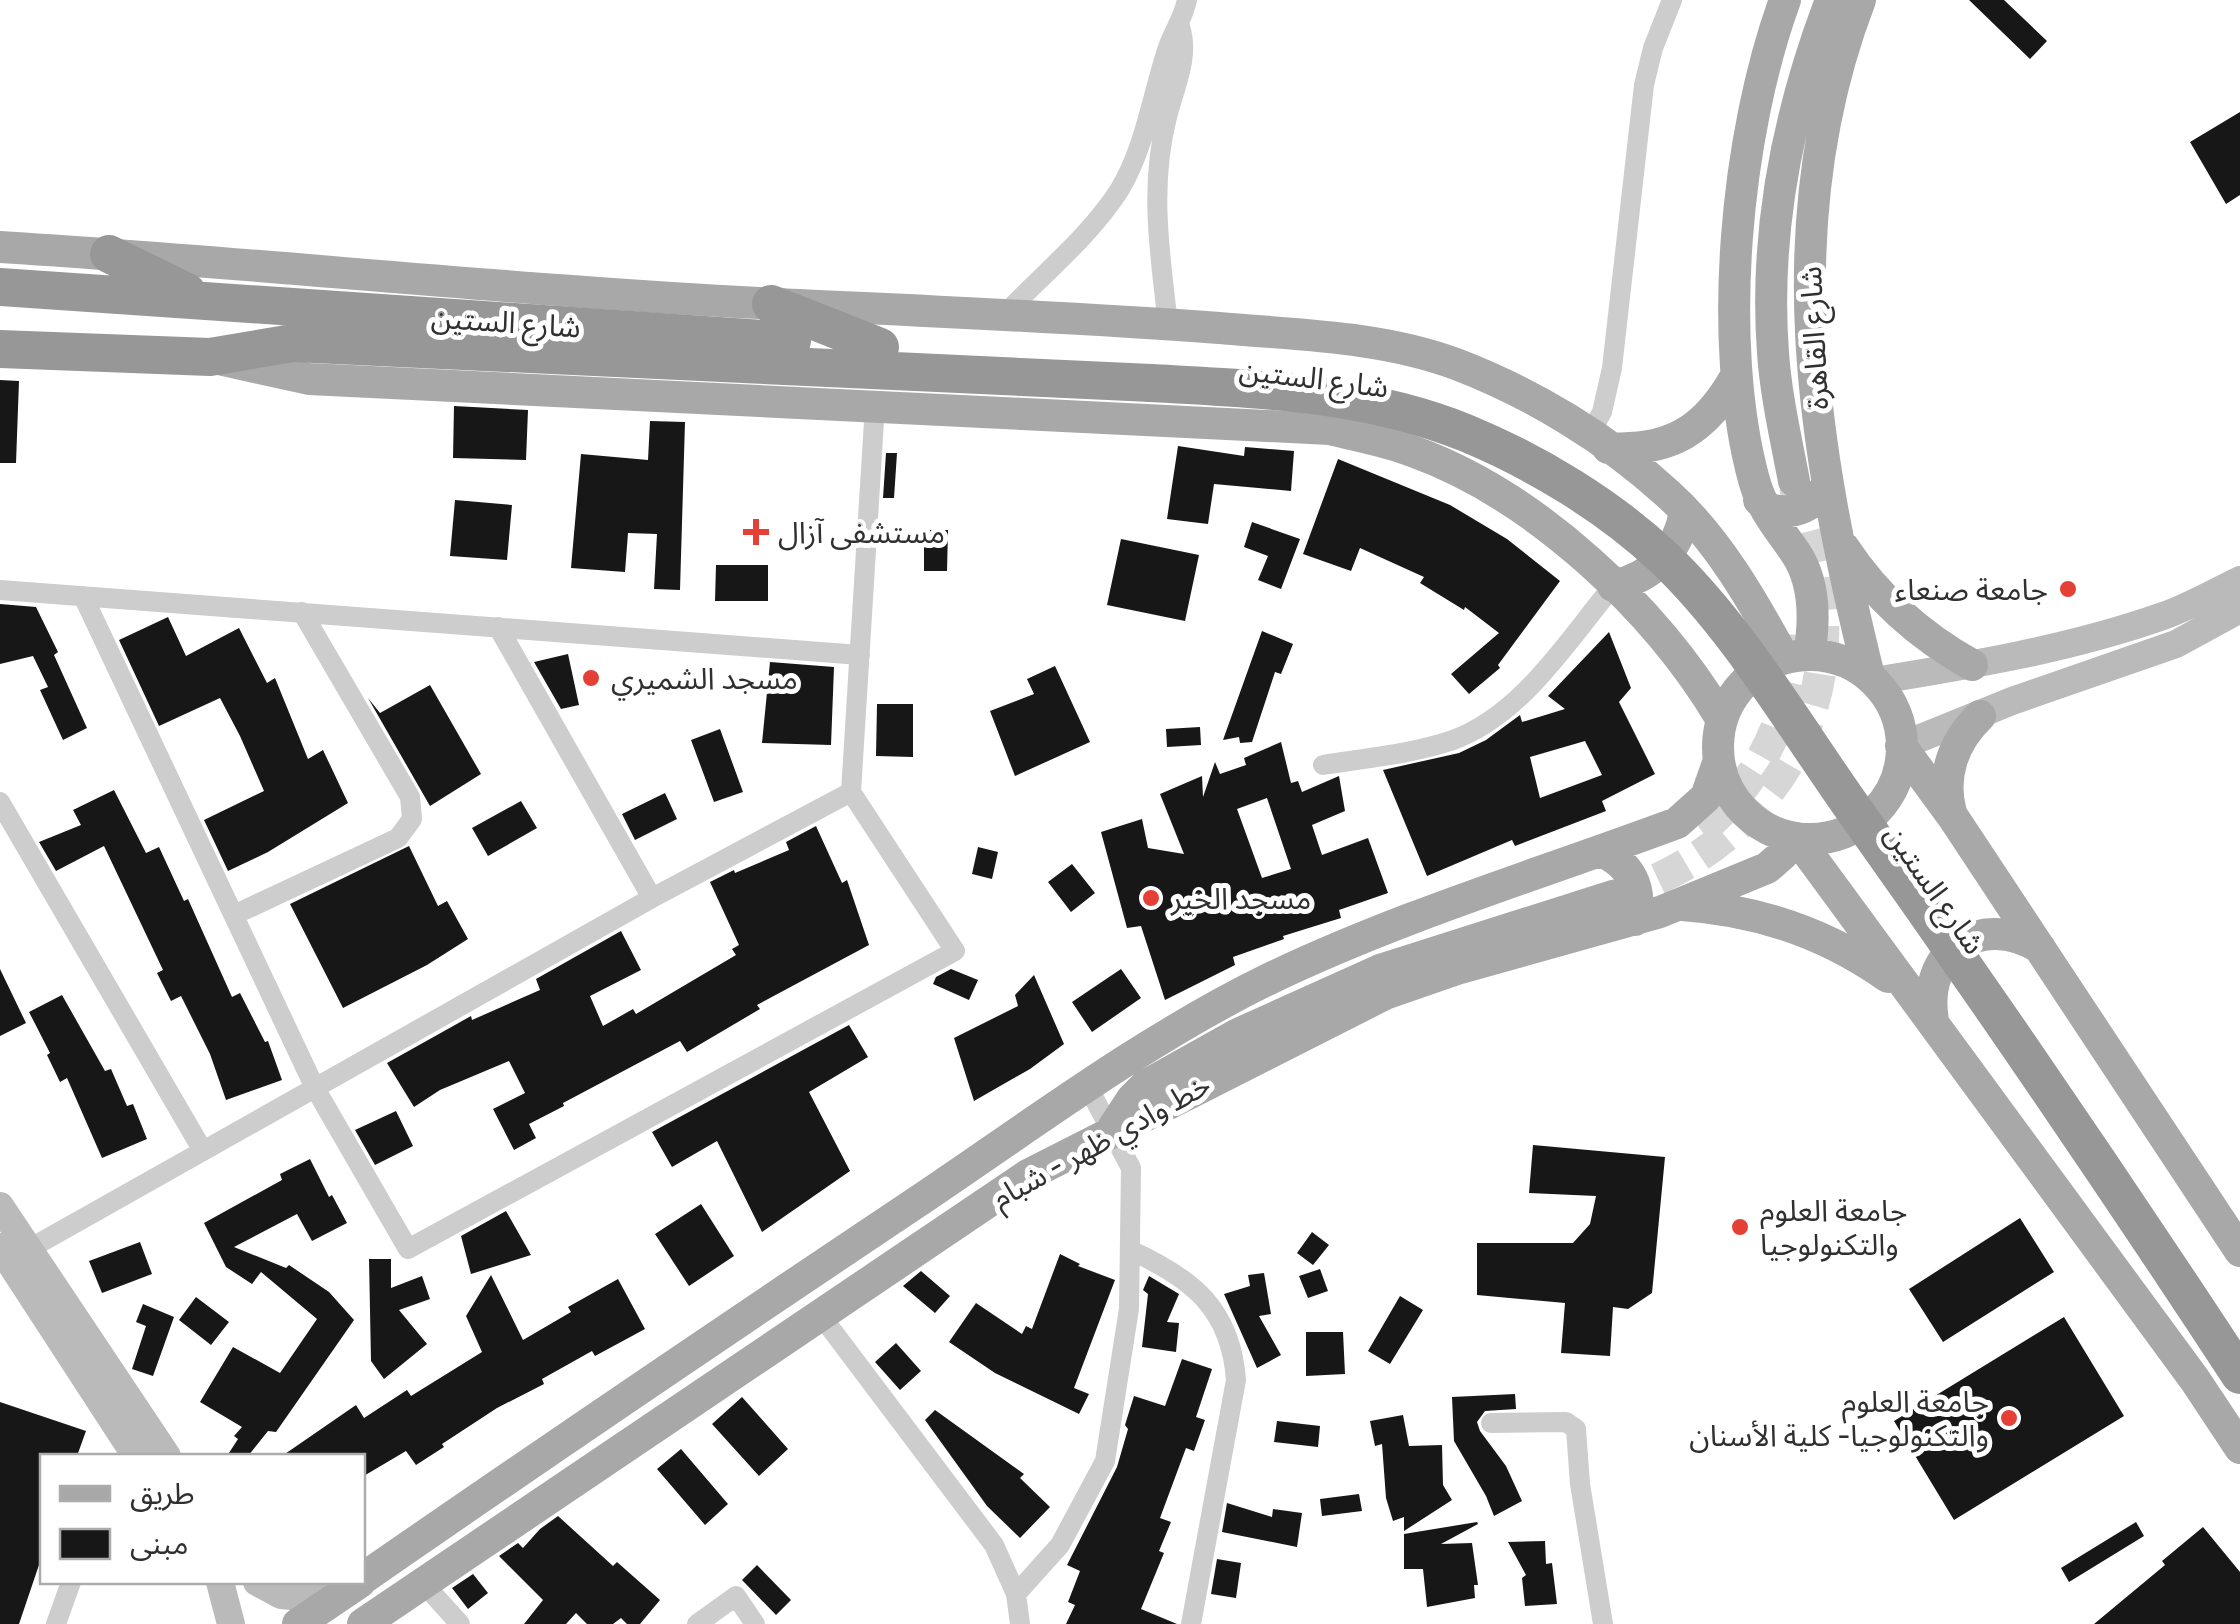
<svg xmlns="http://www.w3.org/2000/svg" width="2240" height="1624" font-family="Cabin,'Noto Sans Arabic',sans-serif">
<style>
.building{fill:#171717;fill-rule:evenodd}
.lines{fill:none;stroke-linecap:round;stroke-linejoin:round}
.primary-tunnel{stroke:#d6d6d6;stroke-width:32;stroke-dasharray:32 16;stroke-linecap:butt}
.street{stroke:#cdcdcd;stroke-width:20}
.secondary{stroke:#bababa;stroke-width:28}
.primary{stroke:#a8a8a8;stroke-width:32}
.highway{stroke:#979797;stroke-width:38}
.highway-bridge{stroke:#979797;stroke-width:38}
.poi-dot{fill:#e44035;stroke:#fff;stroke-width:4}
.labels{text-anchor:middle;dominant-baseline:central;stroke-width:10;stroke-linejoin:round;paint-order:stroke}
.street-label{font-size:30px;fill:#303030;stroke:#fff}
.poi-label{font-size:30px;fill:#303030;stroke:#fff;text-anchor:start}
</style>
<rect width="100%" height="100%" fill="#fff"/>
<!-- building -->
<path class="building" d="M1969 0H2004L2047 41 2030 59Z
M2240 112V195L2226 204 2190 142Z
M0 380 19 381 16 463H0Z
M454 406 528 410 526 460 453 458Z
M650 421 685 422 680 590 654 589 657 534 628 533 625 572 571 568 581 454 648 460Z
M1178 446 1244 456 1245 447 1294 451 1291 491 1214 484 1208 524 1167 519Z
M886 453H897L894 498H883Z
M1338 459 1450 505 1507 539 1560 581 1498 665 1500 668 1469 694 1451 674 1499 633 1465 607 1464 610 1420 583 1424 577 1360 548 1351 571 1303 554Z
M455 500 512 505 507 560 450 556Z
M1252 522 1300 539 1281 589 1258 580 1268 556 1244 547Z
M924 530H948L947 571H924Z
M1121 539 1199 555 1185 621 1107 605Z
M716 565H768V601H715Z
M0 604 36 607 58 652 54 655 87 728 63 740 40 690 48 687 33 656 0 664Z
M168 617 186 656 239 628 267 683 275 678 308 759 323 750 348 803 268 852 228 871 204 820 264 791 240 736 220 698 159 726 119 640Z
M1262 631 1293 644 1281 674 1275 672 1252 742 1240 743 1239 737 1223 740Z
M1609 632 1631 688 1619 702 1655 774 1602 801 1606 811 1515 846 1512 840 1427 876 1383 770 1459 753 1486 740 1520 715 1522 722 1565 709 1548 696ZM1585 741 1602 775 1540 798 1530 757Z
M568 654 579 705 561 709 534 662Z
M770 662 834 667 831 745 762 743Z
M1055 666 1090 742 1015 776 990 711 1034 694 1027 679Z
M430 685 481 774 430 806 368 698 380 713Z
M877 704H913V757L876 756Z
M1200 727 1201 745 1167 747 1166 729Z
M720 729 743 792 714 802 691 740Z
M1281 742 1291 783 1298 781 1302 792 1339 776 1345 811 1312 825 1322 855 1368 838 1388 893 1339 910 1341 918 1283 936 1284 939 1233 957 1235 965 1165 1000 1141 926 1127 928 1101 832 1142 819 1148 848 1184 854 1160 794 1202 776 1203 797 1215 762 1220 774 1246 765 1244 758ZM1267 798 1291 869 1262 878 1237 809Z
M114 790 146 853 159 847 184 901 188 899 232 997 240 993 265 1042 268 1041 282 1080 226 1100 210 1054 181 996 171 1001 157 973 163 970 104 846 56 871 39 842 81 825 73 810Z
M665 793 677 819 635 840 622 814Z
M521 801 537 828 488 856 472 828Z
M816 826 842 883 847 880 869 945 757 1005 760 1009 687 1052 680 1041 563 1103 564 1106 529 1124 536 1138 514 1150 493 1109 525 1093 509 1061 440 1090 414 1107 387 1063 471 1016 472 1020 540 990 536 979 621 931 641 970 590 996 603 1026 633 1009 636 1014 736 955 732 949 739 945 710 882 734 870 735 873 789 850 786 842Z
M409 846 438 906 447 901 468 939 427 965 343 1008 290 904Z
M978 847 998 852 992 879 972 874Z
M1072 864 1095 893 1071 912 1048 882Z
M0 969 26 1023 0 1036Z
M951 969 978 980 969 1000 933 984 936 977Z
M1121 969 1141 998 1092 1032 1072 1002Z
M1034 975 1064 1044 1030 1069 974 1101 954 1038 1018 1006 1015 995Z
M62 995 105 1071 111 1069 127 1106 133 1104 147 1139 102 1158 67 1078 60 1082 47 1055 50 1053 29 1012Z
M849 1025 868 1057 809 1092 850 1171 762 1232 717 1141 672 1167 652 1132Z
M396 1111 413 1146 375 1165 355 1130Z
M1533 1145 1665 1157 1652 1293 1628 1309 1613 1307 1610 1356 1561 1353 1565 1303 1477 1295V1243H1573L1590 1224 1596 1196 1529 1193Z
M310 1159 329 1197 332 1195 347 1223 312 1241 297 1214 234 1247 286 1268 289 1265 329 1292 354 1320 276 1432 268 1431 248 1456H227L238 1439 234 1436 242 1427 200 1402 233 1347 280 1373 317 1319 261 1272 252 1284 226 1267 204 1223 282 1180 280 1174Z
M701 1204 734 1256 689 1286 655 1234Z
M506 1211 531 1255 471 1274 461 1236Z
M2020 1218 2054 1272 1943 1342 1909 1289Z
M1312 1232 1329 1245 1313 1265 1297 1253Z
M140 1242 152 1274 102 1293 89 1261Z
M1060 1254 1080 1264 1078 1266 1115 1280 1074 1388 1089 1394 1079 1414 995 1373 949 1342 976 1303 1022 1334 1026 1326 1032 1329Z
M369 1259H391V1288L422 1276 430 1299 399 1310 427 1344 384 1379 371 1361Z
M1320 1269 1328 1291 1308 1298 1299 1276Z
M921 1271 950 1296 935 1313 903 1286Z
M1264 1273 1271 1314 1259 1316 1281 1355 1257 1368 1224 1294 1250 1286 1248 1275Z
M491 1275 523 1340 571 1312 568 1307 618 1279 645 1329 595 1356 592 1351 542 1379 544 1384 497 1408 442 1444 444 1447 416 1465 406 1451 362 1477V1456H282L356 1405 364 1418 407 1390 411 1396 482 1352 466 1316Z
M1149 1276 1179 1294 1167 1322 1179 1323 1176 1352 1142 1347 1148 1294 1143 1290Z
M1400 1296 1423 1310 1390 1364 1368 1351Z
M196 1297 229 1322 211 1345 179 1320Z
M143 1304 174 1317 153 1376 132 1369 146 1326 136 1322Z
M2064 1317 2124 1416 1954 1520 1894 1421Z
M1306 1332H1343L1345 1374 1306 1376Z
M896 1343 921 1371 900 1390 875 1362Z
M1182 1359 1212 1369 1196 1417 1205 1420 1194 1451 1186 1448 1160 1518 1171 1522 1159 1551 1164 1553 1141 1609 1177 1624H1066L1075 1605 1068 1602 1080 1571 1067 1565 1117 1467 1128 1429 1125 1425 1134 1396 1165 1406Z
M1515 1394 1516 1409 1485 1411 1477 1422 1480 1431 1506 1466 1522 1501 1494 1516 1486 1496 1454 1441 1452 1397Z
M742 1397 788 1449 759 1476 712 1424Z
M0 1402 86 1431 77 1456H42V1556L19 1624H0Z
M935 1410 1024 1474 1020 1478 1050 1507 1020 1538 987 1506 925 1420Z
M1403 1415 1409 1446 1442 1445 1443 1485 1452 1500 1404 1531V1517L1393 1521 1386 1498 1382 1444 1375 1446 1370 1421Z
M1277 1421 1320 1426 1318 1447 1274 1442Z
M681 1449 728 1504 705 1525 657 1469Z
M1359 1494 1362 1511 1322 1516 1320 1499Z
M1227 1503 1272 1517 1273 1509 1302 1513 1297 1547 1222 1532Z
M558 1516 613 1566 617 1562 660 1600 640 1624H627L621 1618 613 1624H587L576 1613 566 1624H524L543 1600 499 1556 518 1543 523 1548 540 1529Z
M1477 1522 1478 1524 1441 1544 1472 1543 1478 1585H1474L1475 1598 1427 1607 1423 1569H1404V1534Z
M2136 1522 2144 1536 2069 1582 2061 1568Z
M2203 1527 2240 1572V1624H2094L2165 1565 2162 1561Z
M1545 1541 1546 1564 1552 1563 1557 1604 1525 1606 1522 1578 1526 1575 1508 1542Z
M1217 1559 1241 1563 1236 1598 1211 1594Z
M757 1565 791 1600 776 1615 742 1580Z
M473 1574 488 1593 468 1609 452 1588Z"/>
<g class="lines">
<!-- primary-tunnel -->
<path class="primary-tunnel" d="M1701 830C1764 781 1792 706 1800 629
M1613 896C1738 858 1829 754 1823 618 1821 572 1806 527 1794 483"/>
<!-- street -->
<path class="street" d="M1005 314C1042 275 1092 234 1120 189 1145 147 1152 96 1167 50 1173 31 1182 22 1187 0
M1168 324C1160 254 1149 187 1167 117 1174 89 1190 56 1180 27
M1590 434 1602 412 1612 368 1644 85 1653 48 1672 0
M0 590 860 655
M83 596 315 1088 408 1249 955 951 851 792
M498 627 652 898
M1323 765C1366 758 1412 754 1453 740 1522 715 1568 640 1613 586
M0 802 203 1151
M234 915 398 838 412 819 410 797 302 612
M29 1249 652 898 851 792 875 405
M1130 1250C1192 1278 1231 1309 1236 1380L1191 1624
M819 1313 994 1545 1016 1594 1020 1624
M1491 1423 1566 1422 1576 1429 1580 1484 1603 1624
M423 1583 460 1624
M1016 1594 1060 1545 1105 1461 1129 1309 1131 1168 1088 1087
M56 1624 71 1582
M697 1624 736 1596 755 1624"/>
<!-- secondary -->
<path class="secondary" d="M1874 681C1972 665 2069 649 2163 616 2189 607 2215 592 2240 580
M1901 746 2012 701 2176 644 2240 609
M0 1206 167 1456
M0 1247 136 1456
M220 1582 231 1624
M257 1582 281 1595 333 1600"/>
<!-- primary -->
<path class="primary" d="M1785 0C1736 134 1716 341 1754 480 1762 510 1778 527 1795 552 1815 581 1815 621 1809 655
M1860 0C1774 224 1813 450 1869 676
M0 247C259 263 518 291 777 304 924 311 1072 317 1219 328 1297 335 1381 336 1456 364 1532 393 1608 439 1668 494 1717 538 1753 601 1784 658
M214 358 309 379 1330 429C1357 436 1386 441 1412 451 1535 495 1656 609 1722 720
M1608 448C1670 452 1706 430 1736 376
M1794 481C1786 439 1776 396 1773 353 1764 231 1788 113 1831 0
M1759 500 1769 509C1795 516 1814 506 1828 484
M1844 548C1877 598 1920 636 1972 665
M1613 586C1652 577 1678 552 1685 512
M1718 747a92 92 0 1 1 184 0a92 92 0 1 1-184 0Z
M1901 746 1953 817 2240 1251
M1951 813C1941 776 1953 742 1980 716
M1797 838 2195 1380 2240 1448
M1600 851C1630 863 1643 888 1635 920
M1682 905C1757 910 1826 933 1888 977
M1933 1021C1921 952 1980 911 2040 948
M1113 1128 1132 1099 1145 1086 1238 1034 1380 970 1613 896
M362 1579C547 1451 733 1325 920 1200 1033 1124 1146 1039 1269 979 1400 916 1540 874 1677 823L1706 797 1719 760
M298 1624 360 1582
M363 1624 1028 1175 1385 994 1460 968 1660 912 1767 868 1782 855 1790 837"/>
<!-- highway -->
<path class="highway" d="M109 254 187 292
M0 287 792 341
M771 304 880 347
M0 349 210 357 293 343 1151 383"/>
<!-- highway-bridge -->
<path class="highway-bridge" d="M1151 383C1259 389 1365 392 1466 433 1536 462 1609 506 1664 558 1736 626 1794 725 1852 807 1985 994 2114 1183 2240 1375"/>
</g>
<!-- markers -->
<g class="poi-dot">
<path d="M751 517h10v10h10v10h-10v10h-10v-10h-10v-10h10z"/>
<circle cx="2068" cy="589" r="10"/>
<circle cx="591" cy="678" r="10"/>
<circle cx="1151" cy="898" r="10"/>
<circle cx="1740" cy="1227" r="10"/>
<circle cx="2009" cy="1418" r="10"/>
</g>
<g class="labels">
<!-- street labels -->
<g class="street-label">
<text transform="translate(506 322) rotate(4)">شارع الستين</text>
<text transform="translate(1814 338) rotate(-93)">شارع القاهرة</text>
<text transform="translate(1314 378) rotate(7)">شارع الستين</text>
<text transform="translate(1935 889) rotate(55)">شارع الستين</text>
<text transform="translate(1101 1141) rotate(-29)">خط وادي ظهر - شبام</text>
</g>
<!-- poi labels -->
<g class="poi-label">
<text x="778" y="532">مستشفى آزال</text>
<text x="2048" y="589" text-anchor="end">جامعة صنعاء</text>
<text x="611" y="678">مسجد الشميري</text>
<text x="1171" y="898">مسجد الخير</text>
<text x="1760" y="1210">جامعة العلوم<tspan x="1760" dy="34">والتكنولوجيا</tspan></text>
<text x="1989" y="1401" text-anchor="end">جامعة العلوم<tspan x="1989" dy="34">والتكنولوجيا- كلية الأسنان</tspan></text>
</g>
</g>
<!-- legend -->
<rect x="40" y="1454" width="325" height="130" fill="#ffffff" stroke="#acacac" stroke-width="2.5"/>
<rect x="60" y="1486" width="50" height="15" fill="#a8a8a8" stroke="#acacac" stroke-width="2.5"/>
<text x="130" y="1504" font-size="30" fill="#303030">طريق</text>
<rect x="60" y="1529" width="50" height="30" fill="#171717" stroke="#acacac" stroke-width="2.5"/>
<text x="130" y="1554" font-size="30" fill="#303030">مبنى</text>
</svg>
